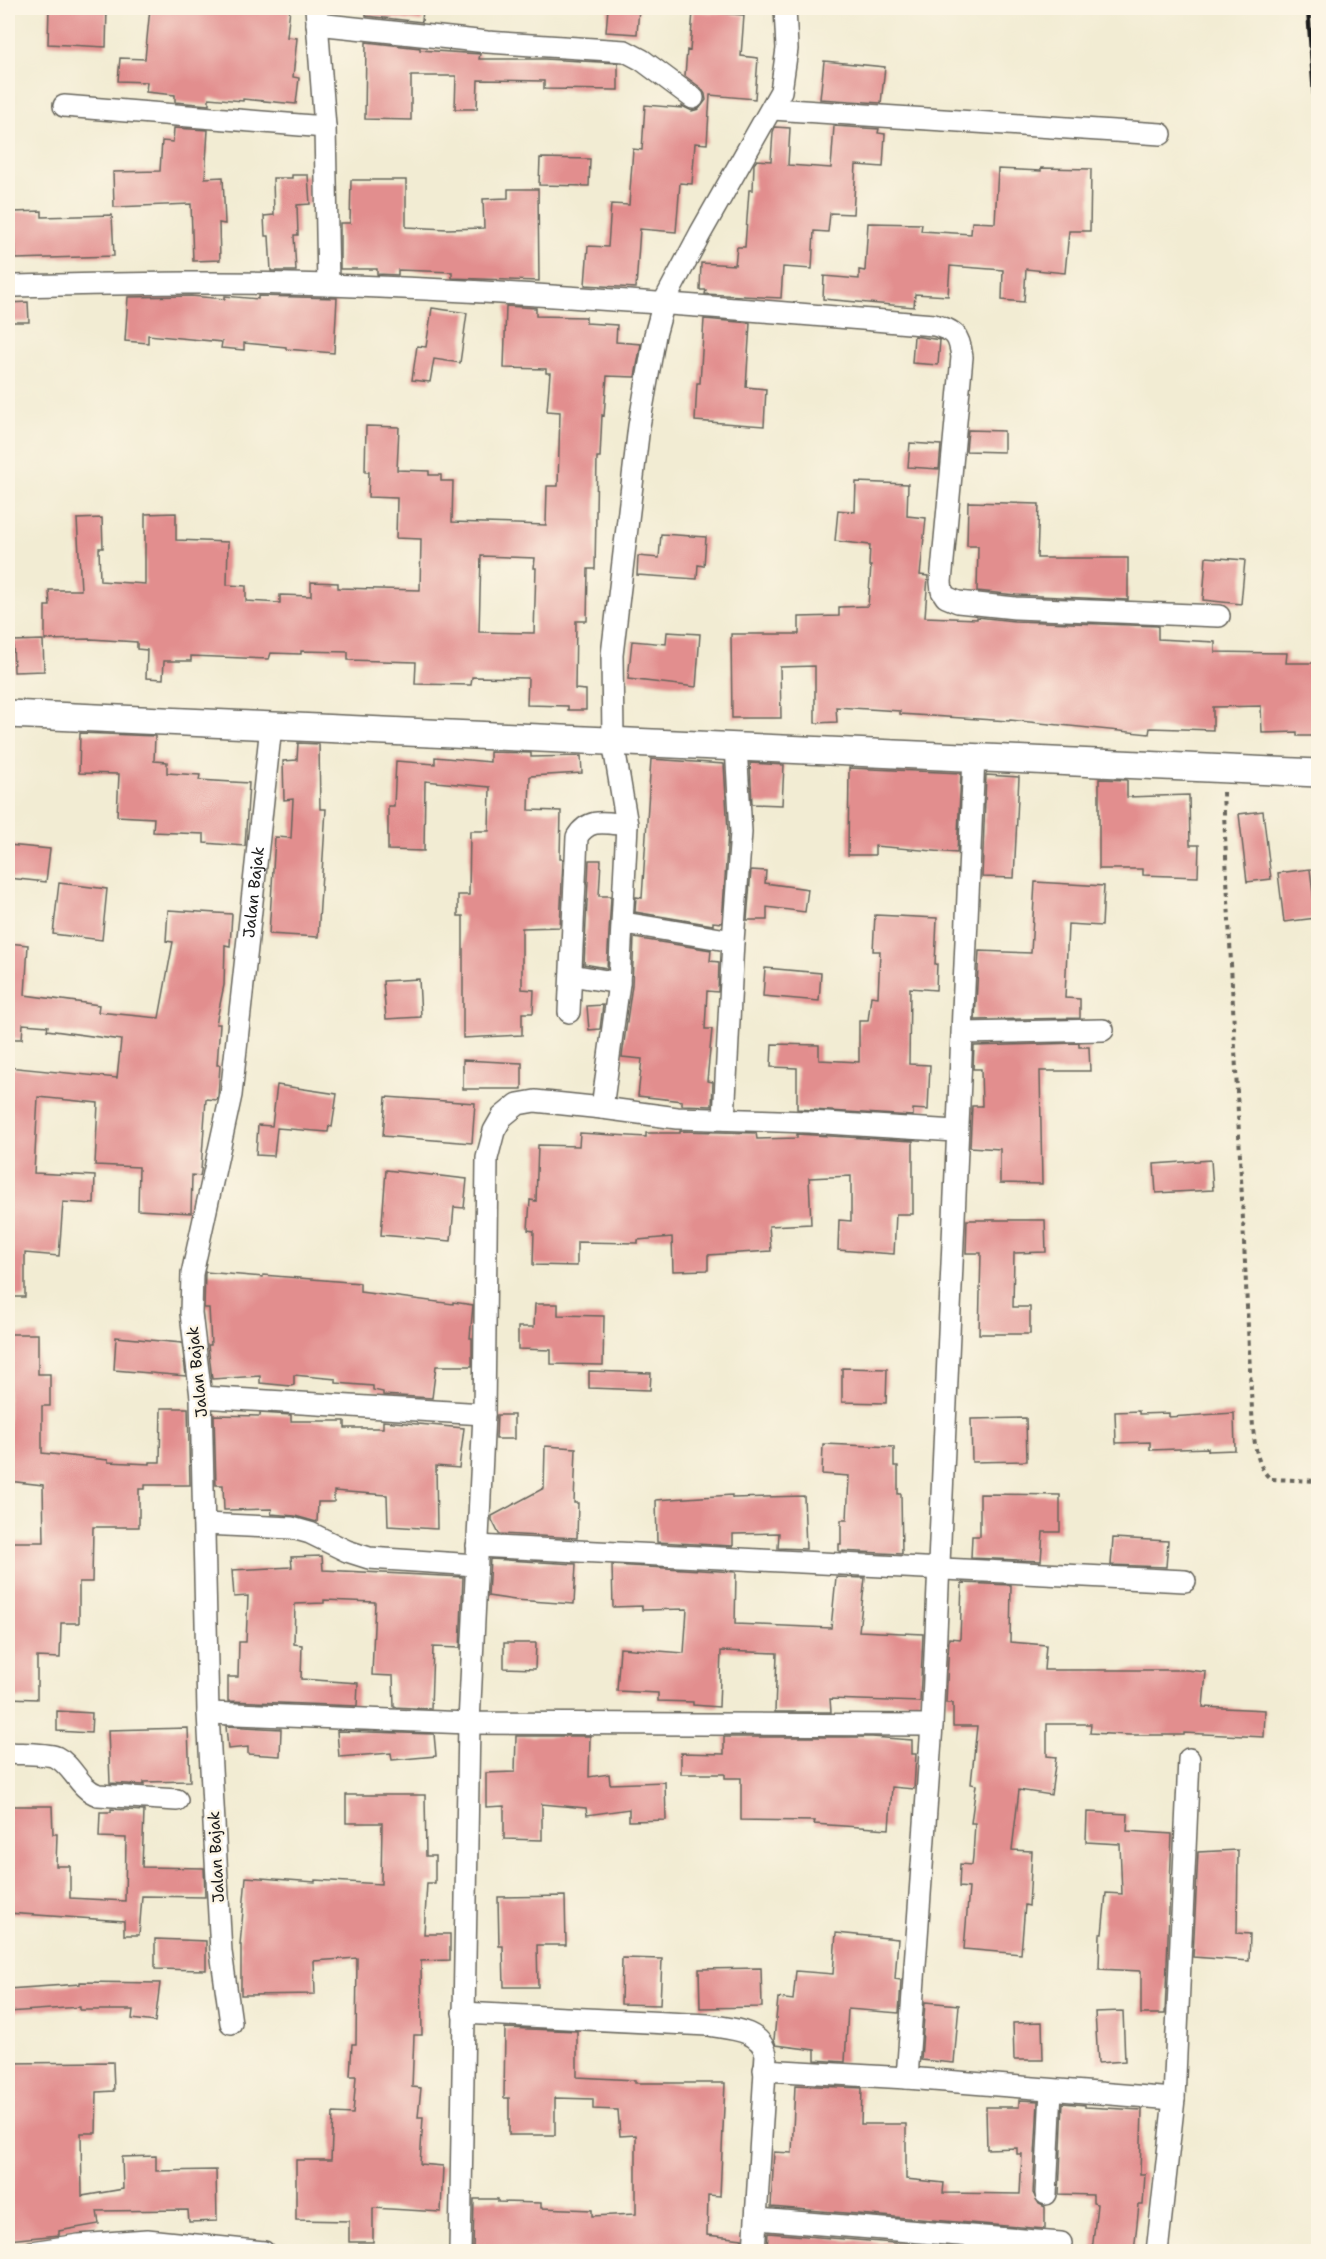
<svg xmlns="http://www.w3.org/2000/svg" width="1326" height="2259" font-family="'Shantell Sans',sans-serif">
<style>
.building{fill:#e28e8e;fill-rule:evenodd}
.lines{fill:none;stroke-linecap:round;stroke-linejoin:round}
.minor-casing{stroke:#67655c;stroke-width:24}
.tertiary-casing{stroke:#67655c;stroke-width:30}
.path{stroke:#67655c;stroke-width:4;stroke-dasharray:4.5 4.5;stroke-linecap:butt}
.minor{stroke:#fff;stroke-width:21}
.tertiary{stroke:#fff;stroke-width:27}
.rail{stroke:#1c1c1c;stroke-width:4.5}
.labels{text-anchor:middle;dominant-baseline:central;stroke-width:5;stroke-linejoin:round;paint-order:stroke}
.street-label{font-size:16px;fill:#1c1c1c;stroke:#fcf5e5}
</style>
<rect width="100%" height="100%" fill="#fcf5e5"/>
<filter id="ink" filterUnits="userSpaceOnUse"><feTurbulence type="fractalNoise" baseFrequency=".0167" numOctaves="2"/><feDisplacementMap in="SourceGraphic" scale="12" xChannelSelector="R" yChannelSelector="G"/><feConvolveMatrix kernelMatrix="1 2 1 2 8 2 1 2 1" color-interpolation-filters="sRGB"/></filter>
<filter id="wash" filterUnits="userSpaceOnUse"><feTurbulence type="fractalNoise" baseFrequency=".008" numOctaves="4" result="noise"/><feDisplacementMap in="SourceGraphic" scale="24" xChannelSelector="R" yChannelSelector="G"/><feGaussianBlur stdDeviation="1.35" result="paint"/><feColorMatrix in="noise" values="0 0 0 0 0 0 0 0 0 0 0 0 0 0 0 0 0 1.4 0 .05"/><feComposite in="paint" operator="in"/></filter>
<g filter="url(#wash)">
<rect width="100%" height="100%" fill="#f2ecd3"/>
<g id="blocks">
<!-- building -->
<path class="building" d="M49 8H107L106 47 48 44Z
M150 8H290L287 37 297 38 293 77 299 78 296 104 243 99V101L209 98V105L175 102V95L146 92 147 82 118 81 120 58 145 59Z
M366 8H423L422 22 366 16Z
M608 8H639L637 34 606 32Z
M693 11 744 15 741 56 758 58 755 99 710 95 707 144 695 143 692 184 680 183 676 232 640 229 636 288 585 285 588 246 608 247 611 204 629 205 633 149 642 150 645 105 682 108V106L692 111 699 109 706 100 705 94 701 88 685 76 687 50 690 51Z
M366 42 420 48V50L480 54 479 59H544L618 63V90L544 89V81L478 80 477 109H455L456 76H411V120L365 119Z
M824 61 885 67 881 103 820 99Z
M834 126 879 129 878 133 885 134 883 167 856 165 853 214 830 213 828 232 814 231 812 269 783 267 781 298 705 294 706 290H700L701 263 735 265 737 247H745L749 190H753L754 164 757 160 771 161 773 132 775 127 790 128 788 165 831 168Z
M174 128 208 130 205 178 223 177 225 224 219 223 220 260 193 261 191 204 114 207 113 172 160 171 162 141 173 142Z
M540 158 590 159 589 186 539 185Z
M1041 168 1091 169 1090 231H1069L1065 273 1026 269 1024 302 1002 300 1003 270 950 266 948 296 915 294 914 307 823 299 824 276 859 279V270L865 271 868 223 922 224 921 231 971 234 972 222 995 223 998 169 1041 171Z
M292 175H308L310 204 297 205 298 235H294L296 271H271L269 236H265L264 216 274 215 273 178H292Z
M351 180H406V227L447 229 484 228 483 199 508 198V189H538L539 281 452 278V272L398 270V275L377 274V269H340V223H350Z
M42 211V217L112 215 114 256 16 259 14 212Z
M191 296 225 299V296L258 299V296L337 298 334 353 286 349V347L244 343V350L221 348 222 342 148 335V343L125 341 128 297Z
M28 302 29 322H8V303Z
M506 306 536 308V316L586 317V323L617 325 616 342 641 344 635 377 607 376 604 416 602 415 600 457H597L595 569H588L587 621H576L575 689 586 690V710H568V706L527 705 528 678 472 677 471 685 415 684 416 662 348 660V652L301 651V654L271 653 269 659 191 656V661H164L163 679 146 678 147 650 137 649V642L91 639 45 640V606H50L49 590H81L77 519 102 518 103 548H99L100 581 145 584V514L176 513V540L228 542 227 585 246 586V601L280 603V595L311 596V582L338 583V588L420 590 421 539 396 538 397 498 368 497 369 472H365L366 426 399 427 397 470 429 471V475H441V481H453L452 522 546 525 547 486H558L560 412 547 411 550 373H546V369L504 368ZM481 556 535 558 534 568H536L534 633 479 632Z
M432 308 467 313 460 363 434 359 430 382 412 380 417 346 426 347Z
M704 319 750 323 746 387 766 389 764 426 695 421 697 383H700Z
M914 336 940 340 938 365 912 363Z
M968 430 1004 431V452L966 451Z
M910 443 941 445 939 469 908 467Z
M856 482 908 484 907 516 926 518 920 575 928 576 925 617 977 619V617L1014 621 1158 626V639L1215 642V652L1287 653 1286 663H1318V736H1297V732L1262 733 1261 706 1213 707V730L1150 728 1149 734 1010 720 1009 721 900 714V711L836 707 837 722 815 723V666L780 667 781 718H732L731 634H799V617L839 616V607L868 606 871 566H869L870 545 835 541 838 510 855 512Z
M968 502 1039 504 1037 558H1128V600L1016 595 977 591 978 546H967Z
M661 534 706 537 704 566 698 565 697 579 637 575 638 556 659 558Z
M1206 557 1245 560 1241 604 1203 600Z
M667 632 700 634 696 687 628 679 632 641 666 644Z
M43 640 44 671 14 672 13 641Z
M80 733 155 736 154 761 167 762V773L200 775 199 780 249 783 245 846 204 843V834L153 832 154 818 117 816 119 774 79 773Z
M298 743 319 744 320 809H326L318 937 269 934 275 837 291 838 293 799 284 800 283 761 297 760Z
M490 752 531 753V757L581 756 582 773 530 776 529 810 561 811 560 859H563L560 927 522 928V989L534 990 533 1013H522V1035L463 1038V916H458V895H469L470 831H489L490 787 425 781 424 851 388 850V806H394L396 761 435 764V757L490 762Z
M651 759 724 764 728 832 722 923 713 922V925L635 912 636 897 642 898Z
M750 763 784 765 782 805 752 804Z
M849 768 961 773 957 853 875 846V855H848Z
M986 775 1019 777 1014 878 982 877Z
M1099 779 1127 780V797L1189 795 1190 845H1199L1198 877 1143 875V869H1099Z
M1263 811 1271 879 1247 882 1239 814Z
M8 845 50 849 46 882 8 878Z
M589 860H601L599 896H611L607 968 584 964Z
M1310 869 1316 918 1284 922 1278 873Z
M751 870 766 871 765 883 808 889 805 912 767 907V920H747Z
M1035 882 1104 886 1102 926 1068 924 1065 998 1080 999V1018L975 1020 979 951 1031 953Z
M59 883 107 889 102 940 53 934Z
M168 910 232 914 230 946 225 945 224 985 216 1024H220L217 1065H220L218 1097 217 1100 206 1099 201 1171 200 1176 192 1175 191 1213 138 1210 139 1167 95 1165 98 1103 38 1097 34 1173 95 1176 94 1204 63 1202 59 1256 25 1253V1297H8V1067L117 1078 121 1040 47 1030 48 1026 23 1024 22 1039H8V943L28 945 25 995 99 1005 98 1012 159 1018 173 942 166 941Z
M875 915 937 918 935 964H937L936 990 910 988 909 1064 930 1065 928 1110 913 1109V1116L797 1109V1068L771 1067 772 1044 819 1045V1060L859 1062V1021H868L871 996 878 997 880 951H873Z
M634 938 711 950 710 961 719 962 718 992 707 991 705 1029H712L707 1081 713 1082 712 1106 682 1105V1101L638 1096 642 1059 622 1057 632 985Z
M765 968 821 973 819 1001 763 996Z
M419 979 421 1017 386 1019 383 981Z
M603 1005 600 1029 589 1030 587 1006Z
M1079 1043V1047H1089L1090 1071H1040L1042 1184 1000 1183V1149L970 1147 972 1106H982L981 1069H973L974 1046Z
M463 1060 522 1063V1089H463Z
M277 1085 337 1094 332 1127 329 1126 328 1132 277 1128 274 1156 256 1155 258 1125 272 1126Z
M386 1097 475 1103 472 1143 383 1136Z
M680 1131 756 1133 757 1139 797 1138V1134L913 1141V1214H896L894 1254 838 1250 839 1220 851 1221V1176L809 1178 811 1224 769 1226 771 1251 708 1255V1270L673 1271 672 1237 638 1240V1243L577 1242V1266L533 1265 534 1231 528 1230 530 1200 536 1201 538 1145 579 1146 580 1133 646 1137V1133H680Z
M1211 1160 1213 1190 1156 1193 1154 1164Z
M386 1170 467 1179 464 1208 454 1207 451 1241 381 1235Z
M967 1220H1045L1046 1252 1014 1253 1013 1307H1030V1334H979L981 1253H966Z
M205 1272 263 1277V1275L360 1283V1292L453 1304V1302L473 1305 470 1338H472V1366H436L432 1398 383 1395V1392L373 1390V1386L336 1383V1379L294 1375V1385L291 1386 260 1383V1376L212 1379 208 1345H211L209 1308H204Z
M535 1304H558V1315L604 1316 603 1365 551 1364V1350L518 1349V1327H534Z
M8 1334H38V1374H50V1406H42V1453L108 1460V1462L150 1464V1462H160L161 1408H188L190 1485H145V1489H139V1527H93L92 1582H79V1623H61L60 1658 37 1657V1699L8 1698V1588H10V1542H44L43 1485 8 1481Z
M116 1337 182 1343 186 1376 114 1370Z
M842 1368 887 1369 886 1403 842 1402Z
M589 1371 651 1373 650 1390 589 1388Z
M1139 1411V1414L1169 1413V1417L1234 1413 1235 1450 1208 1451V1448L1150 1450V1442L1116 1443 1115 1412Z
M260 1413 291 1415V1421H345V1428H383V1421L464 1428 459 1468 436 1466 437 1529 388 1526 387 1495 334 1491V1502H318L317 1522 295 1516 271 1514 272 1509 224 1510 223 1485H216L214 1415 260 1416Z
M497 1415H514V1439H496Z
M1026 1418 1027 1461 972 1462 971 1419Z
M823 1444 894 1447V1466H898V1494H901L902 1554 839 1551V1544H841V1520H847L849 1476 822 1474Z
M545 1446 576 1448 574 1503H578L577 1538 499 1534 492 1520V1516L544 1488Z
M980 1494 1060 1495V1532H1043L1041 1561 971 1558 972 1536H980Z
M732 1495V1498L804 1496 806 1549 778 1548 779 1533 733 1534V1546L657 1542 656 1500Z
M1113 1538 1168 1541 1166 1567 1111 1565Z
M322 1556 323 1570 463 1577 460 1648 433 1647 431 1709 394 1707 393 1676 372 1675 375 1602 324 1600V1603L295 1604 294 1644 302 1645 301 1679 358 1683 357 1706 228 1701V1677H238L239 1642H246L248 1596 234 1597 232 1570 292 1567 291 1557Z
M490 1559 576 1564 574 1604 515 1600 488 1596Z
M612 1565 736 1572 735 1624 831 1628 836 1577 865 1578 859 1631 923 1634 920 1702 830 1699 831 1712H775L777 1653 721 1651 719 1707 693 1705V1702L658 1701V1693L617 1691 620 1648 684 1653 687 1609 642 1610V1606L613 1607Z
M962 1583 1011 1585 1010 1642 1046 1645 1044 1670H1186L1206 1672 1203 1707 1265 1710 1264 1737 1184 1733V1735H1130L1090 1733 1091 1724H1047V1756L1056 1757 1051 1795 1019 1790 1012 1850 1032 1851 1029 1906 1025 1905 1021 1954 964 1949 969 1888 959 1887 960 1864 972 1865 973 1856 975 1823H971L976 1785 971 1784 977 1726H953V1703H946L949 1638 960 1639Z
M504 1643H536L535 1669 504 1668Z
M57 1711 92 1713 91 1733 57 1731Z
M226 1726 281 1729 280 1756 248 1754V1747L228 1749Z
M188 1728 190 1781 144 1782V1785L110 1783 108 1730Z
M337 1731 434 1734 436 1756 392 1760 391 1753 339 1757Z
M516 1736H590L589 1777 609 1774 610 1784 665 1782 666 1820 629 1821V1809L587 1815 586 1808 542 1804V1840L504 1839V1806L486 1807V1773L515 1772Z
M724 1737H872L912 1740V1754H916L914 1789 892 1787 889 1829 814 1824 815 1821 741 1820V1778H725V1774H681V1753L724 1754Z
M346 1795H425L426 1856H435V1883H427L424 1934H450V1960L421 1961 422 2035H414L412 2087 421 2088 418 2117H423L420 2164 443 2166 441 2212 373 2208V2242H349V2221L296 2220V2160H331L333 2113 353 2114 356 2076H350L352 2044H356L357 1958 314 1961 315 1994 241 1995V1945H240L246 1877 315 1882V1880L381 1884 382 1823H346Z
M8 1806H52L53 1834H57L56 1866H70V1898L125 1901 126 1838 99 1837 100 1812H111V1809L144 1811 142 1867 204 1868 205 1897 142 1896 139 1935H124V1921L8 1913Z
M1087 1812 1128 1814 1127 1831 1172 1834 1165 2014H1141V1971L1099 1969 1100 1934H1102L1106 1893 1122 1894 1120 1844 1086 1842Z
M1238 1850 1237 1933 1250 1934 1249 1961 1193 1957 1198 1852Z
M565 1896 566 1945H537L538 1987H504L503 1946H499L498 1897Z
M836 1933 898 1939 895 1979 901 1980 899 2013 848 2009 845 2062 815 2060V2050L776 2045 774 2040 778 1998 793 2000 796 1971 833 1974Z
M155 1939 206 1941V1970L155 1969Z
M622 1958 662 1959 660 2005 621 2004Z
M761 1968 762 2007 700 2008 699 1969Z
M80 1982 160 1983 155 2022 132 2019 133 2010H80V2007L8 2012V1989L80 1984Z
M925 2002 959 2005 954 2063 921 2060Z
M1123 2011 1125 2061 1098 2063 1095 2012Z
M1042 2022 1043 2060H1014L1013 2023Z
M505 2028 577 2031V2077L635 2080V2083H725L720 2196 708 2195 707 2235 742 2239 741 2252 473 2250 474 2199H498V2202L541 2203V2208L592 2210V2216L636 2214V2135L620 2136 618 2110 593 2109V2099L555 2098V2135H509V2098H504Z
M113 2062 114 2091 97 2092 96 2133H81L82 2196 123 2189 122 2157 156 2156V2171L216 2170 217 2221 189 2222 188 2210 97 2211 99 2224 59 2231V2235L8 2240V2063Z
M795 2085 862 2088 861 2124H906V2179L944 2183 943 2193 1020 2194 1022 2154H1017V2148L987 2149 986 2107H1019V2100L1038 2101 1033 2193 1039 2204 1045 2207V2229L771 2207 774 2152 792 2153Z
M1063 2103 1085 2105V2107L1142 2110 1140 2174H1145L1143 2205H1139L1134 2252H1092L1097 2204 1093 2203V2195L1059 2194Z
M768 2233 1007 2252H767Z"/>
</g>
</g>
<g filter="url(#ink)">
<use href="#blocks" fill-opacity="0" stroke="#67655c" stroke-width="1.5"/>
<g class="lines">
<!-- minor casing -->
<g class="minor-casing">
<g id="minor">
<path d="M316 8 325 127 328 285"/>
<path d="M785 8 787 49 781 91 700 234 664 302 655 335 639 426 612 655 613 741 627 825 619 983 602 1108 677 1118 809 1122 956 1131"/>
<path d="M317 24 487 42 625 51 642 60 693 98"/>
<path d="M64 106 325 127"/>
<path d="M772 109 1161 134"/>
<path d="M8 286C115 284 222 281 329 285 531 292 732 308 934 325 955 331 959 334 962 357L941 582 942 591 946 597 958 602 1015 608 1219 616"/>
<path d="M624 923 733 941 741 832 736 746"/>
<path d="M571 975 619 983"/>
<path d="M569 1012 577 837C589 817 606 823 627 825"/>
<path d="M963 1033 1103 1030"/>
<path d="M724 1119 733 941"/>
<path d="M201 1397 484 1414"/>
<path d="M204 1524 292 1528 310 1533 347 1551 369 1558 476 1565"/>
<path d="M477 1546 1185 1581"/>
<path d="M208 1713 469 1723 932 1725"/>
<path d="M8 1753C20 1754 45 1753 56 1757 74 1766 78 1788 98 1795L177 1800"/>
<path d="M463 2013 708 2025C731 2029 760 2029 766 2054L754 2252"/>
<path id="s1" d="M231 2023 221 1952 208 1713 201 1397 191 1313 192 1274 231 1095 271 726"/>
<path d="M764 2070 907 2078 1174 2099"/>
<path d="M907 2078 932 1725 974 757"/>
<path d="M1046 2194 1051 2090"/>
<path d="M757 2219 1061 2243"/>
<path d="M32 2252 79 2245 147 2240 264 2252"/>
<path d="M460 2252 469 1723 484 1414 487 1158 494 1131 502 1117 518 1104 535 1101 602 1108"/>
<path d="M1157 2252 1174 2099 1189 1759"/>
</g>
</g>
<!-- tertiary casing -->
<g class="tertiary-casing">
<path id="tertiary" d="M8 714 1318 773"/>
</g>
<!-- path -->
<path class="path" d="M1223 792 1251 1392C1253 1416 1251 1464 1271 1479L1318 1481"/>
<!-- minor -->
<use href="#minor" class="minor"/>
<!-- tertiary -->
<use href="#tertiary" class="tertiary"/>
<!-- rail -->
<path class="rail" d="M1308 8 1318 152"/>
</g>
</g>
<g class="labels">
<!-- street labels -->
<g class="street-label">
<text stroke="none"><textPath href="#s1" startOffset="1138">Jalan Bajak</textPath></text>
<text transform="translate(197 1372) rotate(-96)">Jalan Bajak</text>
<text transform="translate(216 1857) rotate(-93)">Jalan Bajak</text>
</g>
</g>
<!-- margin -->
<rect width="1326" height="2259" fill="none" stroke="#fcf5e5" stroke-width="30"/>
</svg>
